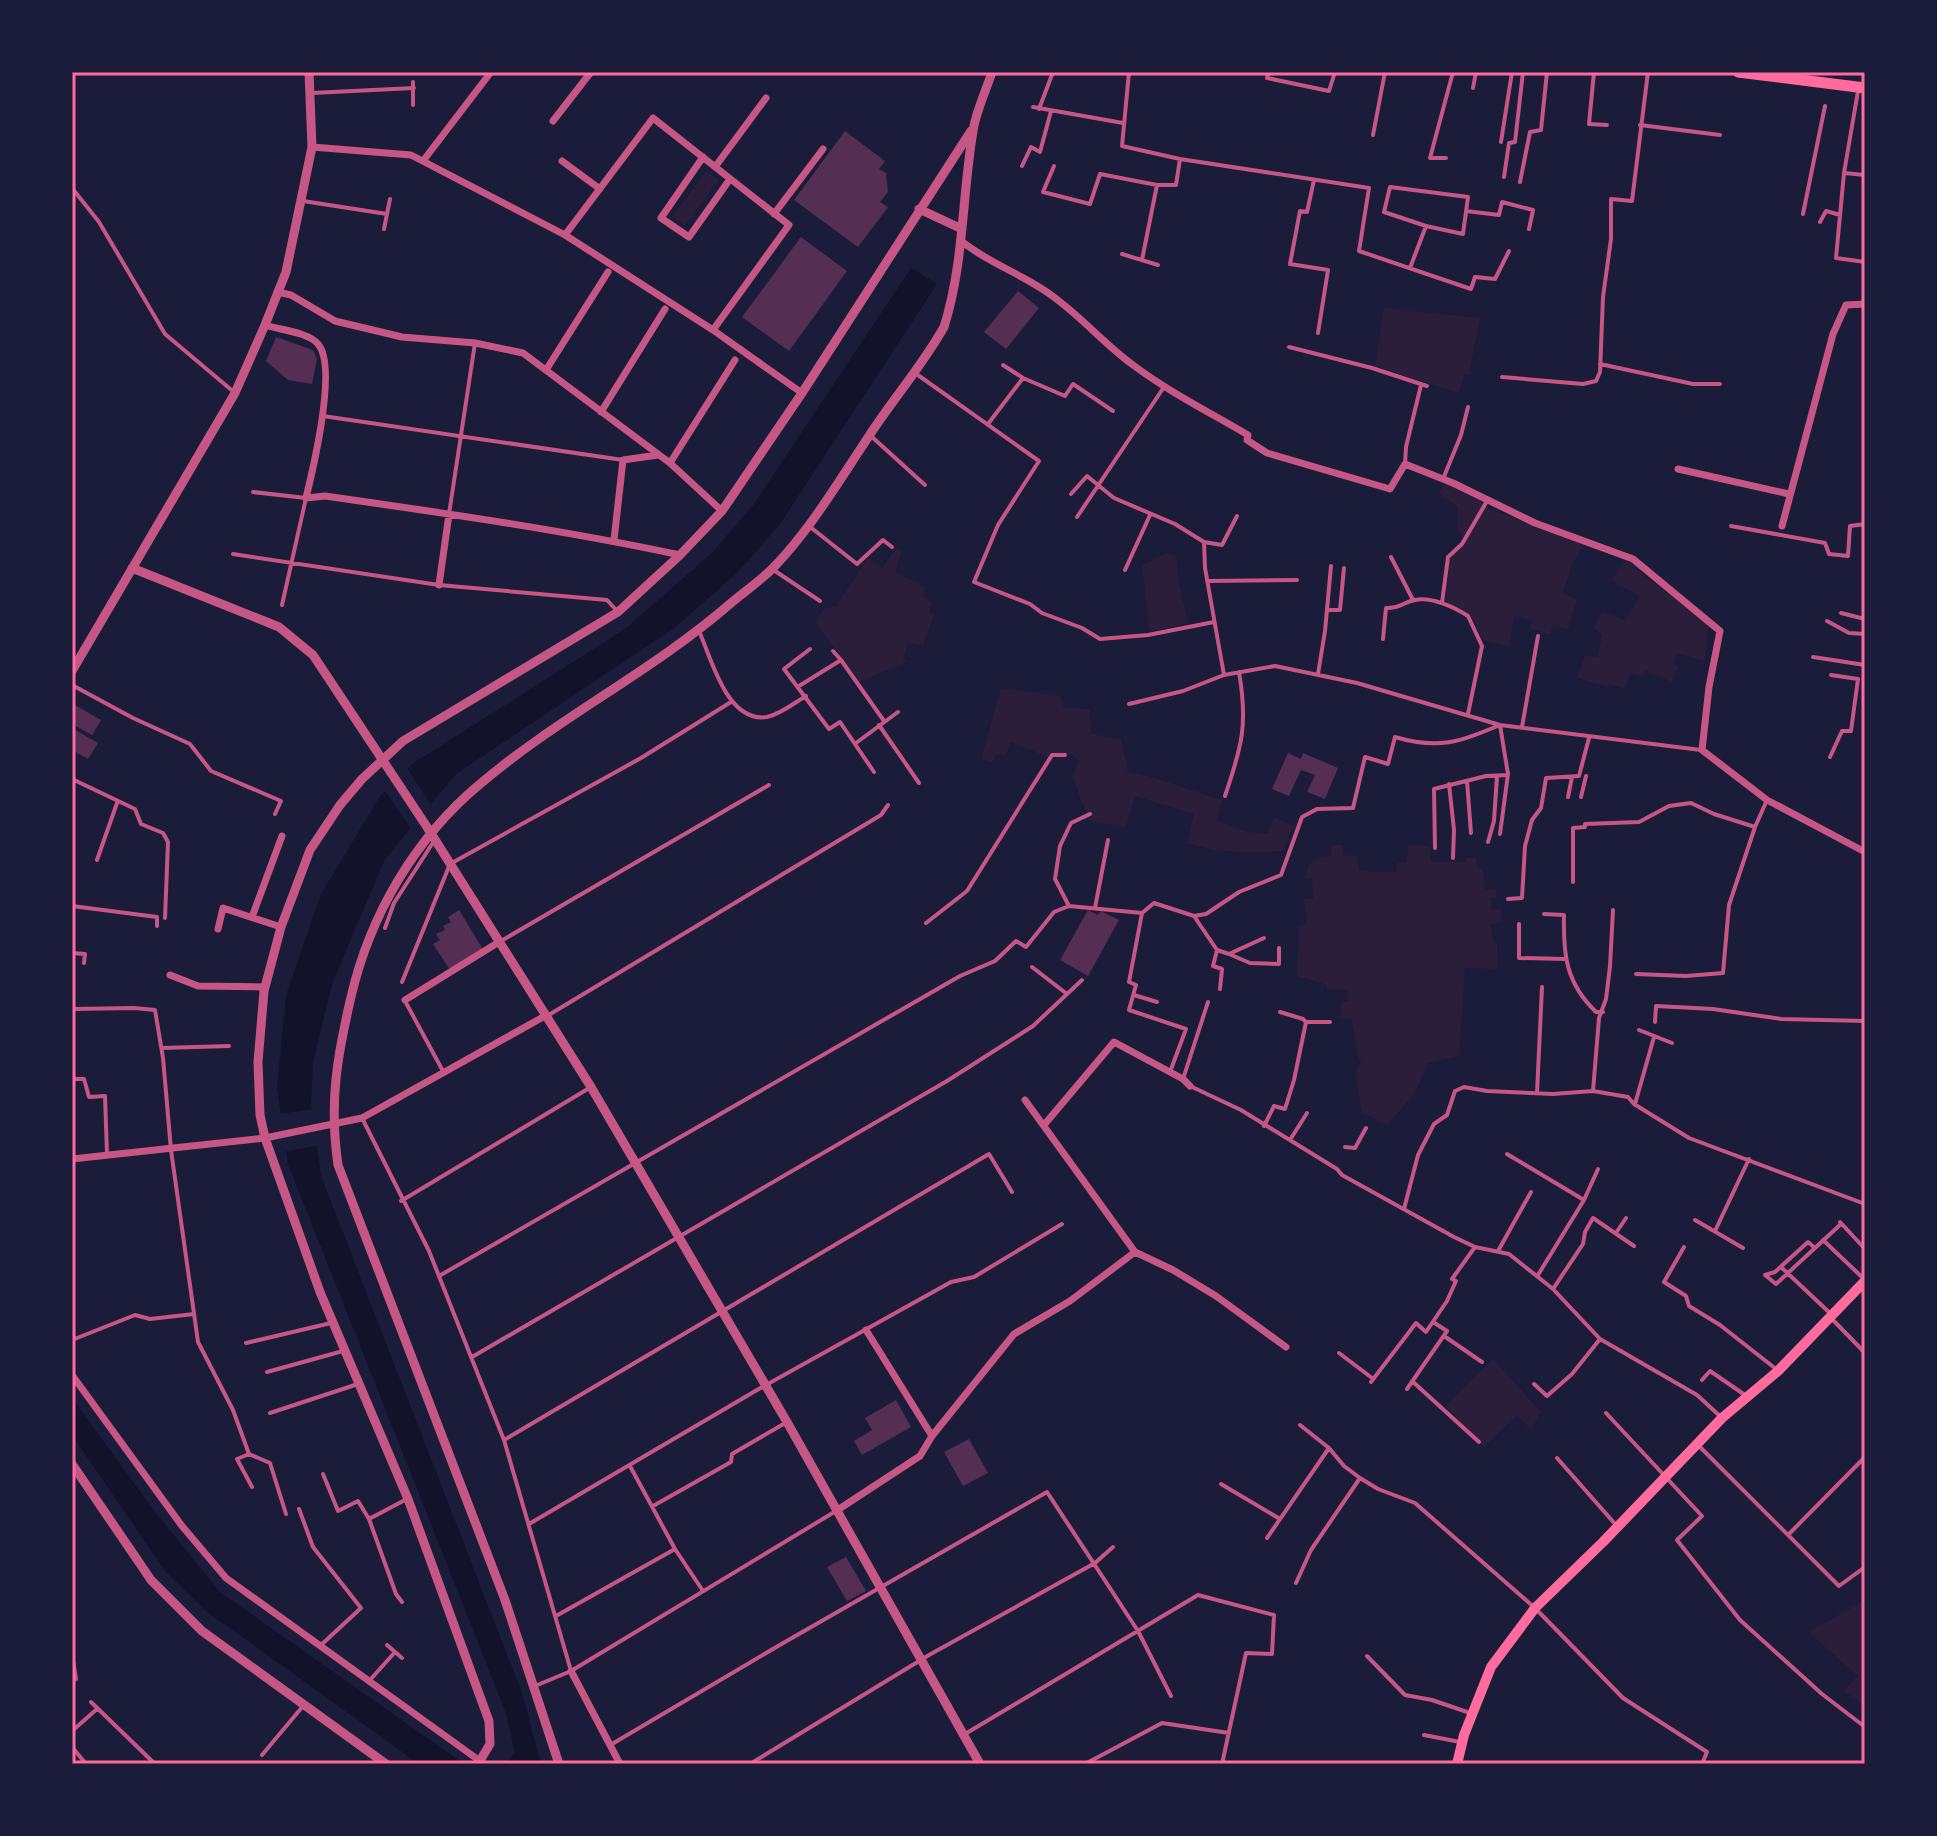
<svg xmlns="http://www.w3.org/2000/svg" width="1937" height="1836" font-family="Signika,sans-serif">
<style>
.green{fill:#2a1e3b}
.water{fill:#12122b}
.pier{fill:#1b1b3a}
.building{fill:#542f53}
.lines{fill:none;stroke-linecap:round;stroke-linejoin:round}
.service{stroke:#c65784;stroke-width:4}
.minor{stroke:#c65784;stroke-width:7}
.tertiary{stroke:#c65784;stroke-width:9}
.secondary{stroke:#ff6b9d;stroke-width:10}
.primary{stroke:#ff6b9d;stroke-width:11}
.neatline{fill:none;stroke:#ff6b9d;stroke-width:3}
</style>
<rect width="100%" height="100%" fill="#1b1b3a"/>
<!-- green -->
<path class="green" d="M706 171 719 180 685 226 672 217Z
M1384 308 1480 318 1469 375 1464 374 1459 393 1375 366Z
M1445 483 1488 504 1487 508 1585 544 1572 564 1563 593 1577 599 1568 629 1553 625 1550 634 1530 629 1532 620 1514 616 1509 646 1484 641 1471 616 1446 602 1450 558 1468 539 1458 531V507L1439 493Z
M896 548 902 551 895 572 925 588 923 597 932 602 929 613 934 615 923 646 908 643 903 659 908 661 860 682 815 622 824 609 836 606 868 558 882 568Z
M1167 553 1176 555 1178 578 1188 624 1150 631 1142 566Z
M1625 560 1708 625 1705 661 1677 653 1674 664 1679 666 1671 682 1646 670 1642 676 1630 673 1625 689 1609 684 1607 687 1577 678 1585 655 1598 657 1602 634 1594 628 1602 611 1625 621 1640 596 1611 580Z
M1001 688 1061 696 1064 708 1090 709 1091 734 1121 739 1128 772 1152 777 1222 800 1217 820 1246 832 1268 833 1274 817 1293 826 1283 851C1249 853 1220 853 1187 843L1194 814 1135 796 1126 827 1089 821 1072 776 1079 762 1073 754H1050L1048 757 1011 742 1006 755 996 754 993 762 981 759Z
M1332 845H1343V855L1357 856 1360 871 1396 872 1397 863 1407 862 1408 845 1430 846V862H1465L1466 858 1476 857 1477 868 1483 869 1485 889H1496L1497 897 1491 898V909H1501L1502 921 1491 925 1493 942 1497 944 1498 969 1465 968 1459 1056 1428 1063 1415 1093 1387 1125 1361 1111 1356 1071 1361 1062C1356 1055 1355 1030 1351 1019L1341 1018V1001H1348V990H1327V985L1297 976 1299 928 1307 923 1304 899H1313L1312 879 1306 878 1308 866 1317 858 1331 856Z
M1493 1359 1541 1412 1531 1430 1517 1415 1484 1447 1446 1406Z
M1865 1600V1705L1843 1691 1858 1676 1808 1632Z"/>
<!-- water -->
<path class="water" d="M911 268 937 284 780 524 737 573 673 629 456 774 385 859 332 984 313 1062 311 1104 321 1176 522 1693 541 1764H505L515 1753 506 1713 288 1164 277 1088 286 995 321 894 380 796 412 764 625 629 712 553 754 504Z
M72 1398 155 1512 220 1592 464 1764H419L206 1611 165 1571 72 1435Z"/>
<!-- pier -->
<path class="pier" d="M405 765 433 808 413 832 383 788Z
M316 1109 320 1145 283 1152 277 1114Z"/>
<!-- building -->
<path class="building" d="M845 131 885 161 879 169 886 173 888 192 880 202 888 207 858 247 794 200Z
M801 237 847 271 789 351 742 317Z
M1018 291 1039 308 1006 349 984 332Z
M276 337 313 350 317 359 312 384 288 380 266 361Z
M73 704 101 720 92 735 72 724Z
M72 728 98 743 88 759 72 750Z
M1288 753 1301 759 1303 753 1338 768 1325 799 1307 792 1315 775 1301 770 1289 796 1272 789Z
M459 910 484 951 450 970 433 944 440 940 436 934 445 930 443 926 451 922 448 917Z
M1088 910 1098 915 1101 911 1119 920 1088 976 1060 960Z
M896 1400 911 1427 862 1455 854 1441 872 1430 865 1418Z
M969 1439 988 1473 963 1486 944 1452Z
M846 1557 866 1591 847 1601 827 1567Z"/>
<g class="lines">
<!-- service -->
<path class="service" d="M1129 72 1122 146 1180 159 1369 188 1359 251 1471 289 1475 277 1495 279 1509 251
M1269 72 1267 78 1329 91 1335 72
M1594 72 1589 124 1607 125
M413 82V105
M1473 88 1476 72
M1858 91 1844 173 1836 258 1865 262
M312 93 414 88
M1033 107 1123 123
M1039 109 1053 72
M1640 125 1720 135
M1373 135 1385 72
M1501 142 1512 72
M1446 158H1430L1453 72
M1022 166 1031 147 1040 152 1051 111
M1054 166 1043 192 1090 204 1100 174 1157 185H1176L1180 159
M1844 173 1865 175
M1504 177 1509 143 1515 142 1523 72
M1314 180 1307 212 1300 211 1290 264 1328 270 1318 333
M1520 182 1530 132 1541 130 1547 72
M1390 187 1468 197 1463 234 1426 226 1384 212Z
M72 188 99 222 165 334 235 393
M303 201 387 214
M1466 211 1499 215 1502 202 1533 210 1529 229
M1803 214 1825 106
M1820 222 1826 211 1840 215
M384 229 390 199
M1122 254 1158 265
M1142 260 1157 185
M1410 268 1426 226
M1289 347 1372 368 1427 386
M1600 364 1693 384H1720
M1003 365 1023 378 1065 396 1073 384 1113 411
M915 373 1039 461 998 525 974 582 1030 604 1042 613 1082 628 1100 639 1148 635 1214 622
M1502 377 1583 384 1596 381 1600 372 1603 297 1611 239V199L1632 201 1648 72
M323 416 623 460
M988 424 1023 378
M871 436 925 485
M1405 464 1406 447 1421 385
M1443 479 1461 435 1468 407
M253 492 306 498 282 605
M1071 494 1087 476 1114 498 1175 524 1204 542 1205 568 1224 675 1275 666 1357 683 1500 725 1701 750
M449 514 475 343
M1077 517 1164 387
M809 526 857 564 883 540 892 547
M1731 526 1825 543 1829 554 1848 556 1850 526 1865 524
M1204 542 1222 545 1237 516
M233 554 439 585 607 600 618 612
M1391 557 1413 600
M772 569 820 601
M1125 570 1150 515
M1208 581 1297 580
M1442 603 1448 557 1462 544 1487 501
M1327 610H1340L1344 568
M1841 613 1865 619
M1827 621 1849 633 1865 634
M699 631C712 660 727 723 767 717 781 714 794 703 806 696
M1383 639 1386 608C1398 609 1401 604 1411 601 1429 595 1454 607 1468 616L1482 646 1468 714
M810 649 784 669 829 729 840 722 874 772
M833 651 841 660
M1813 657 1865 665
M1318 674 1325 631 1331 566
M72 685 133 718 190 744 211 771 281 801 275 814
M799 686 841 660 884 721
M1129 704 1183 691 1224 675
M879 725 919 783
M1500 725 1508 774 1500 834
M1522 727 1538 636
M856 743 898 712
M1830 757 1842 731H1851L1858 679 1831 675
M72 779 135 809 141 824 163 833 168 842 165 918
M1467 781 1471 833
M1449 784 1454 830 1453 858
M1225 796C1242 746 1248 724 1239 672
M1568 797 1572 777
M1581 797 1586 776
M1488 842 1494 821 1497 776
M1435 848 1434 789 1486 776 1508 775
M97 860 117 803
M1573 882V828L1585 827V824L1639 822 1669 806 1691 803 1714 814 1755 827 1767 800
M1508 899 1522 898 1525 846 1532 820 1541 808 1546 778 1579 776 1589 738
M72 906 157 917V926
M1069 906 1055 879 1060 846 1071 823 1090 814
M1095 908 1108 840
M1142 913 1129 982 1136 985 1129 1010 1186 1029 1170 1072
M1544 914 1564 915C1563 955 1566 983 1596 1012H1603
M1194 916 1217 950 1213 966 1222 969 1220 989
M926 923 967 891 1052 755H1065
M1519 924V958L1565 959
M385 928 394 903 434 841
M501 941 769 785
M1217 950 1229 954 1264 938
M72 953 85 954 84 963
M1229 954 1250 963 1279 964V948
M1032 967 1067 994
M1636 974 1686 976 1723 973 1729 905 1755 827
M402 982 450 864 641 758 731 702
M1134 995 1157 1002
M405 1001 444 1073
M72 1009 134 1008 155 1010 163 1058 171 1150 198 1342 233 1410 249 1454 270 1463 286 1514
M1280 1012 1303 1019 1306 1022H1330
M547 1016 881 815 888 805
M1655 1022 1656 1006 1713 1009 1781 1019 1865 1021
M1639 1030 1672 1043
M162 1048 229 1046
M72 1079H84L89 1097 105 1096 107 1154
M1183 1079 1208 1002
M1190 1086 1241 1110 1337 1169 1342 1175 1454 1237 1475 1247 1509 1254 1553 1289 1600 1339 1697 1395 1722 1418
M1593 1091 1599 1018 1606 999 1610 966 1613 910
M1537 1093 1542 987
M1635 1104 1654 1037
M362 1118 429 1251 504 1440 571 1671
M1264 1126 1274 1106 1285 1109 1294 1080 1306 1022
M1290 1140 1307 1113
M1345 1147 1355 1148 1366 1128
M1507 1154 1584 1200
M401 1201 591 1087
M1404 1209 1418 1155 1434 1124 1447 1115 1455 1091 1464 1087 1487 1091 1553 1094 1593 1091 1628 1097 1634 1104 1689 1138 1865 1204
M1695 1220 1743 1248
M1840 1222 1865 1249
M1715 1231 1749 1159
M1616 1233 1626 1218
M1823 1240 1865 1280
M1684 1247 1664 1282 1686 1296 1689 1306 1720 1325 1776 1369
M1815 1248 1808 1242 1775 1272 1765 1275 1776 1284 1841 1224
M1498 1251 1531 1192
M1781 1267 1832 1315
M1538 1275 1584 1200 1598 1169
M439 1276 960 976 995 961 1016 941 1026 947 1054 912 1069 906 1142 913 1154 903 1194 916 1206 914 1239 892 1281 875 1302 817 1317 809 1353 808 1365 757 1388 764 1395 737C1439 750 1459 742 1500 725
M1553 1289 1583 1244 1585 1232 1593 1218 1634 1246
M1832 1319 1865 1353
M1444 1336 1482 1362
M72 1340 135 1315 150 1319 194 1314
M246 1343 331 1323
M1339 1353 1372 1378
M472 1357 947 1081 1033 1026 1082 980
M267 1372 343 1351
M1702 1380 1710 1371 1745 1395
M1412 1381 1479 1442
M1371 1382 1416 1323 1426 1332 1447 1301 1456 1281 1452 1279 1475 1247
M1534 1384 1547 1396 1572 1374 1600 1339
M1407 1389 1447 1331 1433 1322
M270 1413 358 1384
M1606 1413 1702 1516 1677 1540 1740 1620 1822 1694 1865 1727
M1300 1425 1329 1448 1344 1466 1360 1478 1378 1489 1415 1503 1535 1608 1623 1698 1707 1752 1702 1764
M504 1440 989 1154 1012 1192
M1699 1446 1839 1586 1865 1567
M249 1454 237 1459 252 1487
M1557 1458 1616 1525
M630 1466 675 1549 703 1591
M323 1474 338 1511 358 1501 369 1519 396 1594 402 1602
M1221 1484 1280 1519
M653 1506 731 1462 732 1454 787 1422
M299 1509 313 1547 361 1608 321 1645
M369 1519 405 1500
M529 1524 757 1390 951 1282 974 1277 1062 1224
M1789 1534 1865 1457
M1267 1538 1329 1448
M1296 1583 1311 1550 1360 1478
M556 1616 675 1549
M387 1645 402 1658
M72 1654 76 1679 72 1682
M1367 1656 1405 1695 1432 1700 1470 1713
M370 1680 395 1652
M535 1686 571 1671 836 1511
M91 1702 155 1764
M72 1731 97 1709
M965 1734 1198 1595 1274 1615 1272 1654 1246 1653 1222 1764
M1424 1735 1460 1742
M612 1744 778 1646 1047 1492 1138 1631 1171 1696
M72 1747 86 1764
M262 1755 303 1706
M750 1764 929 1655 1095 1563 1113 1547
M1085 1764 1162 1723 1229 1733"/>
<!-- minor -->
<path class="minor" d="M553 121 591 72
M312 147 411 155 565 235 713 330 802 393
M703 157 661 218 689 237 730 179
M423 161 491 72
M562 161 600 189
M715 167 766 98
M774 214 823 149
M565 235 653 118 789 225 713 330
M960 240C990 265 1029 276 1059 301 1085 321 1107 346 1133 365 1169 392 1209 412 1248 435L1247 440 1267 453 1390 489 1405 464 1453 483 1535 523 1633 559 1720 631 1709 687 1702 750 1767 800 1865 852
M277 292 291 295 335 321 402 337 475 343 523 353 670 463 722 511
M265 325C280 330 308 332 318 344 338 367 313 469 306 498L325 496C444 513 562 530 680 555
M546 370 608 272
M601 412 665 309
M670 463 735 360
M1678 469 1789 494
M1782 526 1833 334 1846 305 1865 304
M614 540 623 460 658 455
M439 585 449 514
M252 917 282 836
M218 929 223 908 281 927
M170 975 198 986 265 987
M405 1000 499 942
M1025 1100 1135 1252 1173 1270 1216 1296 1286 1347
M1044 1125 1114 1042 1183 1079 1190 1086
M72 1159 265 1138 362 1118 545 1016
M866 1330 932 1436
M72 1375 182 1526 226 1578 480 1761
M836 1511 920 1456 932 1436 1014 1334 1070 1301 1135 1252
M571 1671 620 1764"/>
<!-- tertiary -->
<path class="tertiary" d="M919 209 962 229
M132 568 279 627 313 655 427 827 591 1087 787 1422 980 1764
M72 671 235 393 265 325 286 272 312 147 309 72
M72 1464 151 1580 202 1631 386 1764
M478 1764 490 1744 489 1721 408 1499 320 1292 265 1138 260 1115 258 1062 264 991 281 927 310 850 340 805 362 779 403 741 618 612 680 555 722 511 802 393 971 131
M559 1764 505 1600 338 1165C329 1103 337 1057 351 997 370 915 415 838 480 784 559 717 653 671 731 603 744 592 760 581 773 568 810 530 839 481 869 436 893 399 922 366 944 327 964 264 962 196 973 131 976 111 986 91 992 72"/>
<!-- secondary -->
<path class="secondary" d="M1457 1764 1464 1735 1491 1667 1535 1608 1603 1542 1722 1418 1778 1371 1865 1281"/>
<!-- primary -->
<path class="primary" d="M1738 72 1865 88"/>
</g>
<!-- border -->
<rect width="1937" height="1836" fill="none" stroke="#1b1b3a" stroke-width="148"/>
<rect x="74" y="74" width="1789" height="1688" class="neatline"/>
</svg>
